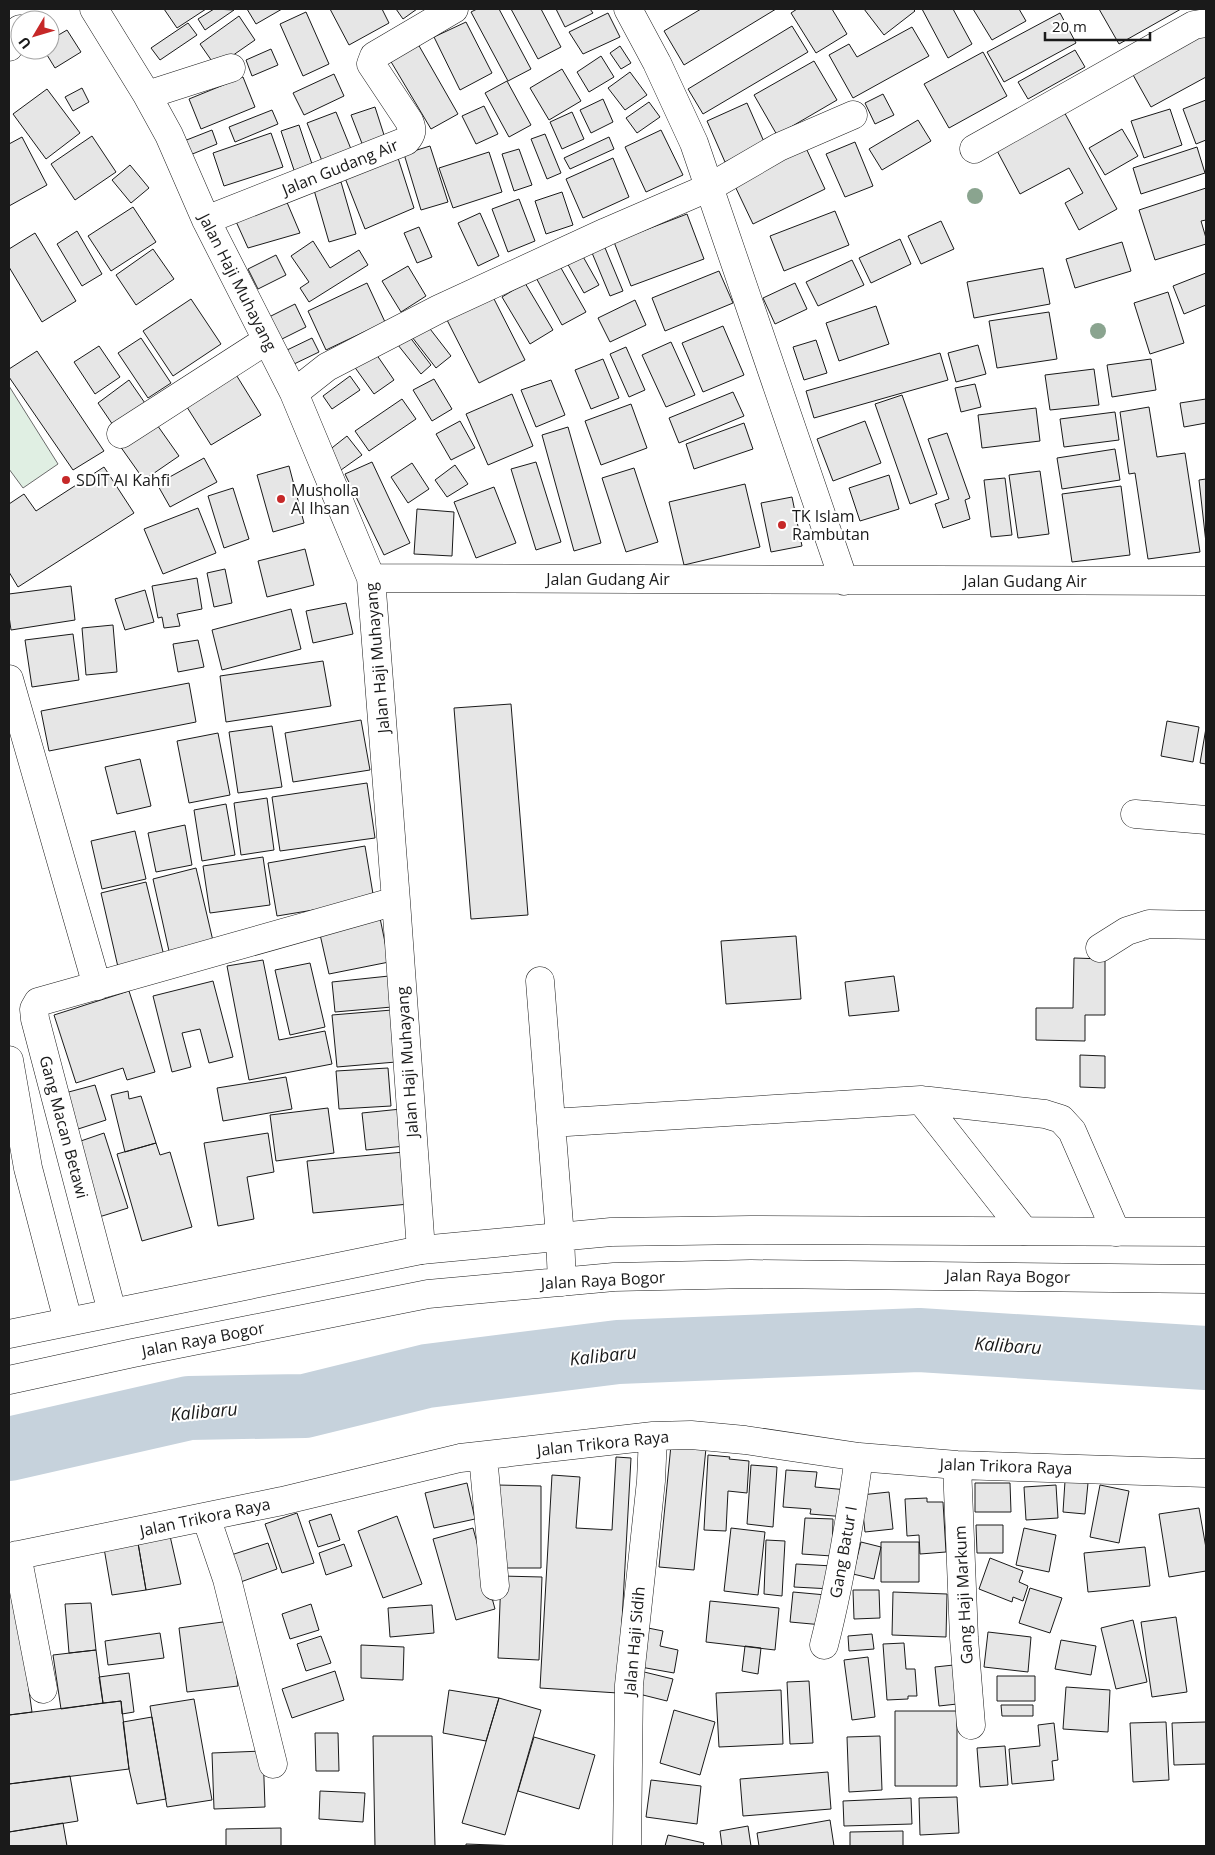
<svg xmlns="http://www.w3.org/2000/svg" width="1215" height="1855" font-family="'Open Sans',sans-serif">
<style>
.green{fill:#e0efe3;stroke:#6a6a6a}
.lines{fill:none;stroke-linecap:round;stroke-linejoin:round}
.river{stroke:#c6d2dc;stroke-width:64}
.building{fill:#e6e6e6;stroke:#1a1a1a}
.minor-casing{stroke:#1a1a1a;stroke-width:29}
.highway-casing{stroke:#1a1a1a;stroke-width:29}
.minor{stroke:#fff;stroke-width:28}
.highway{stroke:#fff;stroke-width:28}
.tree{fill:#8aa48f}
.poi-dot{fill:#c62828;stroke:#fff;stroke-width:2}
.labels{text-anchor:middle;dominant-baseline:central;stroke-width:4;stroke-linejoin:round;paint-order:stroke}
.street-label{font-size:16px;fill:#1a1a1a;stroke:#fff}
.poi-label{font-size:16px;fill:#1a1a1a;stroke:#fff;text-anchor:start}
.water-label{font-size:18px;font-style:italic;fill:#1a1a1a;stroke:#fff}
</style>
<rect width="100%" height="100%" fill="#fff"/>
<!-- green -->
<path class="green" d="M9 386 58 464 23 488 9 469Z"/>
<g class="lines">
<!-- river -->
<path class="river" d="M9 1449 189 1408 305 1406 427 1376 618 1352 919 1340 1206 1358"/>
</g>
<!-- building -->
<path class="building" d="M164 9H206L177 28Z
M214 9 234 10 205 30 198 19Z
M247 9H282L256 24Z
M330 9H382L389 23 349 45Z
M396 9H417L403 19Z
M477 9H499L531 69 508 81 471 12Z
M511 9H541L561 47 538 59Z
M556 9H590L593 13 565 27Z
M701 9H776L684 65 664 31Z
M797 9H832L847 34 816 53 791 13Z
M864 9H913L915 11 884 35Z
M922 9H953L972 44 948 58Z
M973 9H1019L1026 21 992 40Z
M1099 9H1181L1119 44Z
M306 12 329 64 303 76 280 24Z
M608 13 620 37 583 54 569 32Z
M1060 13 1076 43 1004 82 987 52Z
M239 16 255 40 216 67 200 44Z
M466 22 492 73 460 90 434 37Z
M188 23 197 35 160 60 151 48Z
M792 26 808 52 703 114 688 89Z
M912 27 929 56 853 98 829 55 849 44 857 57Z
M67 30 81 52 55 68 44 50H50V40Z
M1206 33V77L1151 107 1132 73Z
M418 44 458 114 431 129 390 60Z
M620 46 631 63 621 69 610 53Z
M271 49 278 65 252 76 246 60Z
M1075 50 1085 67 1028 99 1018 82Z
M983 52 1007 96 949 128 924 84Z
M601 56 614 77 589 92 577 72Z
M814 61 837 100 777 135 754 95Z
M562 69 581 101 549 120 530 88Z
M630 72 647 95 625 110 608 88Z
M334 74 344 96 304 115 293 93Z
M243 77 255 107 201 129 189 99Z
M507 81 531 125 509 137 485 93Z
M82 88 89 102 73 111 65 97Z
M47 89 80 133 46 159 13 114Z
M883 94 894 115 875 124 865 103Z
M603 99 613 122 591 133 580 110Z
M1206 100V140L1196 144 1183 109Z
M649 102 660 117 637 133 626 118Z
M747 103 765 144 725 162 707 121Z
M484 106 498 134 476 144 462 116Z
M375 107 385 138 363 146 351 115Z
M1062 108 1117 209 1079 230 1065 203 1083 193 1069 168 1020 194 994 145Z
M1170 109 1182 145 1144 158 1131 121Z
M272 110 278 124 235 142 229 127Z
M336 112 353 154 324 166 307 123Z
M572 112 584 139 562 149 550 122Z
M918 120 931 141 882 170 869 149Z
M299 125 314 170 296 176 281 131Z
M1122 129 1138 156 1105 175 1089 148Z
M212 130 217 144 190 155 184 141Z
M661 130 683 175 646 192 625 147Z
M271 133 283 167 224 186 213 153Z
M545 134 561 173 547 179 531 139Z
M92 136 116 172 75 200 51 164Z
M22 137 47 185 9 206V144Z
M609 137 614 149 570 169 564 158Z
M855 142 873 186 845 197 826 154Z
M430 146 448 202 421 210 404 154Z
M1197 147 1205 173 1141 194 1133 168Z
M806 148 825 189 753 224 733 182Z
M519 149 532 185 514 191 502 154Z
M489 152 502 192 453 208 439 168Z
M398 158 414 208 365 229 345 178Z
M613 158 629 197 583 218 566 179Z
M130 165 149 188 131 203 112 180Z
M341 182 356 234 329 242 314 190Z
M1206 188V220L1201 221 1206 238V244L1155 260 1139 210Z
M562 192 573 225 546 234 535 201Z
M519 199 535 241 508 252 492 209Z
M286 200 300 233 248 248 234 217Z
M133 207 156 242 111 271 88 236Z
M835 211 849 245 784 271 770 236Z
M480 213 499 256 478 266 458 223Z
M687 214 704 259 631 286 614 242Z
M941 221 954 249 921 264 908 236Z
M419 227 432 257 417 263 404 233Z
M77 231 102 274 82 286 57 244Z
M35 233 76 301 42 322 9 267V249Z
M900 239 911 264 871 283 859 258Z
M313 241 330 268 359 250 368 265 309 302 300 288 309 282 291 256Z
M1122 242 1131 271 1075 288 1066 259Z
M603 243 623 291 610 296 590 248Z
M153 249 174 279 136 305 116 275Z
M581 253 599 285 584 293 566 261Z
M276 255 286 275 258 289 248 269Z
M852 260 864 285 818 306 806 282Z
M557 261 586 312 562 325 534 274Z
M408 266 426 296 401 312 382 281Z
M1043 268 1050 304 974 318 967 282Z
M719 271 733 303 665 331 652 298Z
M1206 273V305L1184 314 1173 286Z
M367 283 385 322 326 350 308 311Z
M525 283 553 330 530 344 502 297Z
M795 283 807 309 775 324 763 298Z
M1168 292 1184 343 1150 354 1134 303Z
M493 297 525 360 479 383 447 320Z
M191 299 221 344 173 376 143 331Z
M635 300 646 325 610 342 598 318Z
M295 304 306 327 278 341 267 318Z
M876 306 889 344 839 361 826 323Z
M1049 312 1057 359 997 368 989 321Z
M427 325 451 356 436 368 412 337Z
M723 326 744 375 703 392 682 343Z
M409 336 431 365 421 374 398 345Z
M141 338 171 383 148 398 118 353Z
M312 338 319 352 292 365 285 351Z
M816 340 827 373 804 380 793 347Z
M671 342 695 395 666 407 642 355Z
M978 345 986 374 956 382 948 353Z
M99 346 120 377 95 394 74 362Z
M626 347 645 390 629 397 610 354Z
M372 348 394 380 374 394 351 362Z
M37 351 104 451 73 470 9 377V369Z
M940 353 948 380 814 418 806 391Z
M603 359 619 398 591 409 575 370Z
M1151 359 1156 390 1112 397 1107 365Z
M1094 369 1099 405 1050 410 1045 375Z
M235 373 261 415 211 445 185 404Z
M350 376 360 390 332 409 323 396Z
M434 379 452 409 432 421 413 390Z
M129 380 147 406 115 428 98 403Z
M551 380 565 415 536 427 521 390Z
M975 384 981 407 961 412 955 388Z
M733 392 744 416 679 443 669 418Z
M512 394 533 446 488 465 466 414Z
M902 395 937 494 910 504 875 404Z
M402 399 416 419 369 451 355 431Z
M1206 399V423L1184 427 1180 403Z
M631 404 647 448 601 465 585 421Z
M1149 407 1157 457 1185 453 1200 552 1148 559 1135 473 1129 474 1120 412Z
M1036 408 1040 441 982 448 978 415Z
M1115 412 1119 440 1064 447 1060 419Z
M460 421 475 448 451 460 436 434Z
M865 421 881 463 833 481 817 439Z
M155 422 179 456 144 480 120 446Z
M744 423 753 449 694 469 686 444Z
M568 427 601 543 574 551 542 435Z
M947 433 970 498 965 500 970 519 943 528 935 504 949 499 928 439Z
M347 436 362 455 341 470 328 451Z
M1115 449 1120 480 1062 489 1057 458Z
M204 458 217 482 170 507 157 484Z
M372 462 410 543 384 555 345 474Z
M536 462 561 542 536 550 511 469Z
M412 463 429 489 408 503 391 477Z
M455 465 468 484 447 497 435 480Z
M289 466 304 523 273 532 257 475Z
M104 467 134 513 18 587 9 572V504L24 494 36 511Z
M634 468 658 542 626 552 602 478Z
M1040 471 1049 534 1018 538 1009 475Z
M889 475 899 509 860 521 849 488Z
M1005 478 1012 535 991 537 984 480Z
M1206 479V543L1199 480Z
M745 484 760 547 684 565 669 502Z
M1121 486 1130 555 1072 562 1062 494Z
M494 487 516 543 476 558 454 502Z
M233 488 249 539 224 548 208 496Z
M792 497 802 546 771 552 761 503Z
M198 508 216 553 163 574 144 529Z
M417 509 454 512 452 556 414 554Z
M305 549 314 585 267 597 258 561Z
M225 569 232 603 214 607 207 573Z
M197 578 202 609 177 614 180 626 164 628 162 617 158 618 152 586Z
M71 586 75 620 11 630 9 616V594Z
M145 590 154 622 125 630 115 599Z
M346 603 353 634 313 643 306 611Z
M291 609 301 649 222 670 212 630Z
M113 625 117 672 86 675 82 628Z
M73 634 79 680 32 687 25 640Z
M198 640 204 667 178 672 173 644Z
M323 661 331 706 226 722 220 676Z
M189 683 196 722 49 751 41 711Z
M511 704 528 915 471 919 454 708Z
M361 720 370 770 293 782 285 733Z
M1167 721 1199 727 1193 762 1161 756Z
M272 726 282 787 238 793 229 732Z
M1206 728V764L1200 763Z
M218 733 230 795 189 803 177 741Z
M140 759 151 806 117 814 105 767Z
M367 783 375 838 280 851 272 797Z
M267 798 274 850 241 855 234 803Z
M226 804 235 855 202 861 194 810Z
M185 825 192 865 156 872 148 833Z
M135 831 146 879 102 889 91 841Z
M365 846 374 900 277 916 268 863Z
M263 857 270 905 210 913 203 866Z
M196 868 213 941 169 951 153 879Z
M146 882 164 956 118 967 101 893Z
M380 918 389 962 329 974 319 930Z
M796 936 801 999 726 1004 721 941Z
M1074 958 1105 959V1015H1085V1041L1036 1040V1008H1073Z
M263 960 279 1040 325 1031 332 1064 249 1080 227 966Z
M310 963 325 1027 290 1035 275 970Z
M389 976 392 1007 335 1012 332 982Z
M894 976 899 1011 849 1016 845 982Z
M213 981 233 1057 209 1063 200 1029 182 1033 191 1067 172 1072 153 996Z
M129 991 155 1072 127 1080 123 1068 76 1083 54 1015Z
M392 1010 396 1062 337 1067 332 1015Z
M1080 1055 1105 1056V1088L1080 1087Z
M388 1068 391 1106 339 1109 336 1071Z
M286 1077 292 1109 223 1121 217 1088Z
M95 1085 106 1120 72 1131 61 1094Z
M128 1091 129 1099 141 1096 156 1143 125 1152 111 1095Z
M328 1108 334 1153 276 1161 270 1115Z
M401 1109 405 1146 366 1150 362 1113Z
M104 1133 128 1208 99 1217 75 1143Z
M268 1133 274 1172 247 1177 254 1219 218 1226 204 1143Z
M156 1143 160 1155 170 1152 192 1227 142 1241 117 1154Z
M404 1152 409 1204 313 1213 307 1161Z
M671 1445 706 1448 694 1570 659 1567Z
M708 1455 730 1457 729 1459 749 1461 747 1493 728 1491 726 1531 704 1530Z
M616 1457 631 1458 618 1693 540 1688 552 1475 580 1477 576 1528 612 1530Z
M751 1465 777 1467 773 1527 747 1524Z
M786 1470 817 1472 815 1487 848 1490 846 1517 810 1514 811 1509 783 1507Z
M1065 1481 1088 1483 1085 1514 1063 1512Z
M467 1483 475 1519 434 1528 425 1493Z
M975 1483H1010L1011 1512H975Z
M497 1485 541 1486V1568H497Z
M1056 1485 1058 1518 1026 1520 1024 1487Z
M1100 1485 1129 1491 1119 1543 1090 1537Z
M889 1492 893 1529 865 1532 861 1495Z
M927 1498V1502H943L946 1552 920 1554 919 1535 907 1536 905 1499Z
M1199 1508 1206 1548V1571L1169 1577 1159 1514Z
M297 1513 314 1563 282 1573 265 1524Z
M331 1514 340 1540 318 1547 309 1521Z
M397 1516 422 1584 383 1598 358 1531Z
M805 1518 833 1519 832 1556 802 1554Z
M976 1525H1003V1553H977Z
M473 1528 495 1609 456 1620 433 1539Z
M731 1528 765 1532 758 1595 724 1591Z
M1024 1528 1056 1535 1049 1572 1016 1565Z
M170 1536 181 1584 146 1590 138 1543Z
M766 1540 785 1541 782 1596 764 1594Z
M861 1542 881 1547 874 1579 853 1574Z
M881 1542H919V1582H881Z
M138 1543 146 1590 112 1595 104 1548Z
M268 1543 277 1569 235 1584 225 1557Z
M344 1544 352 1566 326 1575 319 1553Z
M1145 1547 1150 1586 1088 1592 1084 1553Z
M990 1558 1023 1571 1019 1582 1028 1586 1023 1601 1013 1597 1012 1602 979 1589Z
M796 1564 833 1566 832 1589 794 1587Z
M12 1570 32 1712 9 1715V1571Z
M501 1576 542 1577 539 1660 498 1658Z
M1030 1588 1062 1598 1050 1633 1019 1623Z
M853 1590H879L880 1618 854 1619Z
M793 1592 826 1595 823 1625 790 1622Z
M893 1592 947 1594 946 1637 892 1635Z
M710 1601 779 1608 775 1650 706 1642Z
M91 1603 96 1650 69 1653 65 1604Z
M311 1604 319 1630 290 1639 282 1614Z
M432 1605 434 1633 390 1637 388 1608Z
M1176 1617 1187 1692 1152 1697 1141 1622Z
M1133 1620 1147 1682 1116 1689 1101 1628Z
M230 1621 238 1686 187 1692 179 1628Z
M648 1628 663 1631 660 1646 678 1650 674 1673 635 1666Z
M988 1632 1031 1637 1028 1672 984 1667Z
M160 1633 164 1658 108 1665 105 1641Z
M872 1634 874 1649 849 1651 848 1636Z
M321 1636 331 1663 306 1671 297 1644Z
M1061 1640 1096 1646 1091 1675 1055 1669Z
M904 1643 906 1669H915L917 1696H908V1699L887 1700 883 1644Z
M361 1645 404 1647 403 1680 361 1678Z
M745 1646 761 1648 758 1674 742 1671Z
M96 1650 103 1703 61 1709 53 1655Z
M868 1657 875 1717 852 1720 844 1660Z
M963 1664 966 1703 939 1706 935 1667Z
M636 1670 673 1679 667 1701 631 1692Z
M335 1671 344 1700 292 1718 282 1689Z
M129 1673 134 1712 122 1714 121 1701 103 1703 99 1677Z
M997 1676H1035V1701H997Z
M809 1681 813 1743 790 1744 787 1682Z
M1066 1687 1110 1690 1108 1732 1063 1729Z
M449 1690 499 1698 486 1741 443 1733Z
M781 1690 783 1744 719 1747 716 1693Z
M499 1698 541 1710 505 1835 462 1823Z
M194 1699 212 1800 167 1807 150 1706Z
M121 1701 129 1769 9 1784V1715Z
M1001 1705H1033V1716H1002Z
M674 1710 715 1722 700 1775 660 1763Z
M895 1711H957V1786H895Z
M152 1717 166 1799 137 1804 129 1769 123 1722Z
M1166 1722 1169 1780 1133 1782 1130 1723Z
M1206 1722V1764L1174 1765 1172 1723Z
M1054 1723 1058 1760 1052 1761 1054 1780 1012 1784 1009 1749 1040 1746 1038 1725Z
M315 1733H338L339 1771H316Z
M373 1736H432L435 1846H375Z
M880 1736 882 1790 849 1792 847 1737Z
M534 1737 595 1755 579 1809 518 1791Z
M1005 1746 1008 1785 980 1787 977 1748Z
M263 1751 265 1807 214 1809 212 1753Z
M828 1772 831 1809 743 1816 740 1779Z
M70 1776 78 1821 9 1832V1784Z
M651 1780 701 1786 697 1824 646 1817Z
M320 1791 365 1793 363 1822 319 1819Z
M957 1797 959 1833 920 1835 919 1798Z
M911 1798 912 1824 844 1826 843 1801Z
M830 1820 834 1846H759L757 1833Z
M63 1823 67 1846H9V1832Z
M748 1826 751 1846H722L720 1831Z
M281 1828V1846H226V1829Z
M903 1831V1846H850V1832Z
M668 1835 704 1843 703 1846H665Z
M466 1844 519 1846H466Z"/>
<g class="lines">
<!-- minor casing -->
<g class="minor-casing">
<path id="minor" d="M94 9 147 95 169 135 206 220 294 393 371 578 396 901 421 1250
M628 9 657 63 694 143 844 581
M9 47 20 29
M147 95 231 68
M974 149 1194 25 1206 23
M206 220 406 141C412 134 413 130 409 121L371 64 374 56 454 9
M294 393 327 367 439 309 606 232 710 187 779 147 853 115
M121 434 267 340
M371 578 1206 581
M9 679 97 986
M1135 814 1206 820
M1100 948 1127 931 1149 924 1206 925
M540 981 560 1237
M9 1060 28 1168 68 1321
M921 1100 1024 1231
M551 1123 921 1100 1045 1114 1061 1119 1072 1131 1116 1232
M112 1312 35 1019 34 1009 38 1002 396 901
M483 1456 495 1586
M957 1465 964 1638 971 1725
M206 1517 227 1579 273 1764
M17 1555 43 1689
M9 1557 282 1501 460 1458 653 1436 691 1435 745 1440 859 1457 957 1465 1206 1473
M824 1645C840 1583 850 1521 859 1457
M627 1846 629 1685 651 1481 653 1436"/>
</g>
<!-- highway casing -->
<g class="highway-casing">
<path id="highway" d="M560 1237 562 1282
M9 1334 421 1250 611 1232 750 1230 1206 1232
M9 1380 133 1353 428 1294 614 1277 751 1274 1206 1279"/>
</g>
<!-- minor -->
<use href="#minor" class="minor"/>
<!-- highway -->
<use href="#highway" class="highway"/>
</g>
<!-- trees -->
<g class="tree">
<circle cx="975" cy="196" r="8"/>
<circle cx="1098" cy="331" r="8"/>
</g>
<!-- markers -->
<g class="poi-dot">
<circle cx="66" cy="480" r="5"/>
<circle cx="281" cy="499" r="5"/>
<circle cx="782" cy="525" r="5"/>
</g>
<g class="labels">
<!-- street labels -->
<g class="street-label">
<text transform="translate(340 167) rotate(-22)">Jalan Gudang Air</text>
<text transform="translate(238 282) rotate(63)">Jalan Haji Muhayang</text>
<text x="608" y="579">Jalan Gudang Air</text>
<text x="1025" y="581">Jalan Gudang Air</text>
<text transform="translate(377 658) rotate(-95)">Jalan Haji Muhayang</text>
<text transform="translate(407 1062) rotate(-94)">Jalan Haji Muhayang</text>
<text transform="translate(64 1127) rotate(75)">Gang Macan Betawi</text>
<text transform="translate(1008 1276) rotate(1)">Jalan Raya Bogor</text>
<text transform="translate(603 1280) rotate(-3)">Jalan Raya Bogor</text>
<text transform="translate(203 1339) rotate(-11)">Jalan Raya Bogor</text>
<text transform="translate(603 1443) rotate(-6)">Jalan Trikora Raya</text>
<text transform="translate(1006 1466) rotate(2)">Jalan Trikora Raya</text>
<text transform="translate(205 1517) rotate(-12)">Jalan Trikora Raya</text>
<text transform="translate(843 1552) rotate(-80)">Gang Batur I</text>
<text transform="translate(963 1595) rotate(-93)">Gang Haji Markum</text>
<text transform="translate(634 1641) rotate(-85)">Jalan Haji Sidih</text>
</g>
<!-- poi labels -->
<g class="poi-label">
<text x="76" y="480">SDIT Al Kahfi</text>
<text x="291" y="490">Musholla<tspan x="291" dy="18">Al Ihsan</tspan></text>
<text x="792" y="516">TK Islam<tspan x="792" dy="18">Rambutan</tspan></text>
</g>
<!-- water labels -->
<g class="water-label">
<text transform="translate(1008 1345) rotate(4)">Kalibaru</text>
<text transform="translate(603 1355) rotate(-6)">Kalibaru</text>
<text transform="translate(204 1411) rotate(-5)">Kalibaru</text>
</g>
</g>
<!-- border -->
<rect width="1215" height="1855" fill="none" stroke="#1a1a1a" stroke-width="20"/>
<!-- north arrow -->
<g transform="translate(35 35) rotate(232)"><circle r="24" fill="#ffffff" stroke="#a3a3a3"/>
<path d="M0-4L9 19L0 12L-9 19Z" fill="#c62828"/>
<text y="-8" font-size="14" font-weight="bold" text-anchor="middle" fill="#1a1a1a">U</text>
</g>
<!-- scale -->
<path d="M1045 32v8h105v-8" fill="none" stroke="#1a1a1a" stroke-width="2.5"/>
<text x="1052" y="32" font-size="15" fill="#1a1a1a" stroke="#ffffff" stroke-width="4" paint-order="stroke">20 m</text>
</svg>
